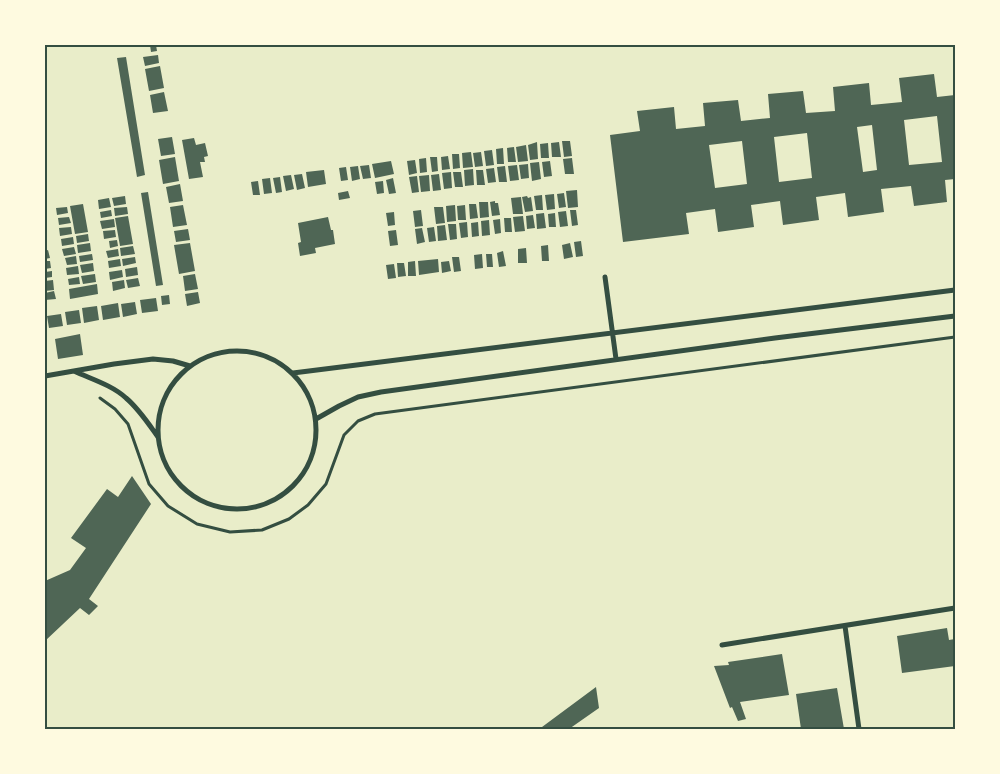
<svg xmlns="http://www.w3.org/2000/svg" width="1000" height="774" font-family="'Source Sans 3',sans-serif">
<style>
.building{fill:#4f6655;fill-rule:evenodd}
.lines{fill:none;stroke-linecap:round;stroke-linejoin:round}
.path{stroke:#344e41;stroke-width:3}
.minor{stroke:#344e41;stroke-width:5}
.neatline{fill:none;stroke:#344e41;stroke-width:2}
</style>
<rect width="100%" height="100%" fill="#e9edc9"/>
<!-- building -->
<path class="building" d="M150 45H156L157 51 151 52Z
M158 55 159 63 145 66 143 57Z
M126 57 145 175 137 177 117 58Z
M160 66 164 88 149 91 145 69Z
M934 74 937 97 955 95V179L945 180 947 202 914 206 911 186 881 189 884 212 848 217 845 193 816 197 819 220 783 225 780 201 751 205 754 227 718 232 715 209 686 213 689 234 623 242 610 135 640 131 637 111 674 107 676 129 705 126 703 103 738 100 741 121 770 118 768 94 803 91 806 113 835 111 833 87 869 83 871 105 902 102 899 78ZM937 116 942 162 909 165 904 120ZM872 125 877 170 863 172 857 127ZM807 133 812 178 779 182 774 137ZM742 141 747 184 715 188 709 145Z
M164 92 168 111 153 113 150 95Z
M172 137 175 154 161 156 158 139Z
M194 138 196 145 205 143 208 156 204 157 205 162H200L203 177 189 179 182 140Z
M562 141H570L572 156 564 157Z
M537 142 538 159 530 160 528 145Z
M559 142 561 157H552L551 143Z
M548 143 549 158H541L540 144Z
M526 145 528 161 518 162 516 147Z
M514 147 516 162H508L507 148Z
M503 148 504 164H497L496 149Z
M492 150 494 165 486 166 484 151Z
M471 152 473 167 463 168 462 153Z
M481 152 483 166 475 167 473 153Z
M452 154H459L460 168 453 169Z
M448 156 450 169 442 170 441 157Z
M175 157 179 181 163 184 159 160Z
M430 157H437L438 171 432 172Z
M426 158 427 172 420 173 419 159Z
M572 158 574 174H565L563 159Z
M415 160 417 173 409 175 407 161Z
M391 161 394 174 375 178 372 164Z
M550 161 552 176 544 177 542 162Z
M539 162 541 179 532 181 530 163Z
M528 164 529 178 521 179 519 165Z
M369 165 371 178 363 179 360 166Z
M517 165 519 180 510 181 508 166Z
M358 166 360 179 352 181 350 167Z
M505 166 507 182H499L497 167Z
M346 167 348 180 341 181 339 168Z
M494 168 496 182 488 183 486 169Z
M473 169 474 185 465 186 464 170Z
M324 170 326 184 308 187 306 172Z
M476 170H483L485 185H477Z
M451 172 452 188 444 189 442 173Z
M453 172H461L463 187H455Z
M302 174 305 188 297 190 294 175Z
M439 174 441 190 433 191 431 175Z
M291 175 294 189 286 191 283 176Z
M429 175 430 191 421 192 419 176Z
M417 176 419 192 412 193 409 177Z
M280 177 282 192 276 193 273 178Z
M270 178 272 193 264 194 262 179Z
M393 178 396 193 389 194 386 180Z
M258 181 260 195H253L251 182Z
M383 181 384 193 377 194 375 182Z
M180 184 183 201 169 203 166 187Z
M577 190 578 207 568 208 566 191Z
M348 191 350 198 339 200 338 193Z
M148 192 163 285 156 286 141 193Z
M564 193 566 207 559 208 557 194Z
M554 194 555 209 547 210 545 195Z
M542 195 543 210H536L534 196Z
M125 196 126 204 114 206 112 198Z
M527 196 528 198 531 197 533 211 525 212 522 197Z
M521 197 523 214H513L511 198Z
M109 198 111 207 99 209 98 200Z
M495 201V203H498L500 215 492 216 490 202Z
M479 202H488L489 217 480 218Z
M83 204 88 232 75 234 70 206Z
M469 204H476L478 218 470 219Z
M183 205 187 225 173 227 170 207Z
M455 205 456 221 447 222 446 206Z
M465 205 466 220H458L457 206Z
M67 207 68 213 57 215 56 208Z
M127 207 128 214 115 216 114 208Z
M434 207H443L445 223 436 224Z
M111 210 112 216 101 218 100 212Z
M421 210 423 226 415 227 413 211Z
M570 210H576L578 225 572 226Z
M566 211 568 226 560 227 558 212Z
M394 212 395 225 388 226 386 213Z
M544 213 546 228 537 229 536 214Z
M555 213 556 227H549L548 214Z
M533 215 535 228 527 229 526 216Z
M128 216 133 244 120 246 115 218Z
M523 216 525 231 515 232 513 217Z
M69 217 71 223 59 225 58 218Z
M328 217 331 230H333L335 244 315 248 316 253 300 256 298 243 301 242 298 223Z
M504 218H511L512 232H505Z
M114 219 115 227 102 229 100 221Z
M500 219 501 233 495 234 493 220Z
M489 220 490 235 482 236 481 221Z
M467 222 468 237 461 238 459 223Z
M478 222 479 236 472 237 471 223Z
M448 224H456L457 239 450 240Z
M445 225 447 240 438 241 437 226Z
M71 227 72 234 60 236 59 228Z
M434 227 436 241 429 242 427 228Z
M422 228 425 242 417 244 415 229Z
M188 229 190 240 176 242 174 231Z
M115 230 116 237 104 239 103 231Z
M396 230 398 245 390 246 388 231Z
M88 234 89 241 77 243 76 236Z
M73 237 74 244 62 246 61 239Z
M117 240 118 246 110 248 109 241Z
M581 241 583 256 576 257 574 242Z
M90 243 91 251 78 253 77 245Z
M190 243 195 271 179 274 174 245Z
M570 243 573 257 564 259 562 245Z
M548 245 549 261H542L541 246Z
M133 246 135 254 121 256 120 248Z
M74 247 76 254 64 256 62 249Z
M526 248 527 263H518V249Z
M118 249 119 256 108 258 106 251Z
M48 250 50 258 45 259V251Z
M503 251 506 266 499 267 497 253Z
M92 254 93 260 80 262 79 256Z
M482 254 483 268 475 269 474 255Z
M486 254H492L493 267H487Z
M76 256 77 264 67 265 65 258Z
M135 257 136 263 123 266 122 259Z
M452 257H459L461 271 454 272Z
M120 259 121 266 109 268 108 261Z
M438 259 439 272 419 275 418 261Z
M45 261H50L51 268 45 269Z
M415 261 416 276H408V262Z
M449 261 451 271 442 273 441 262Z
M93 263 94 271 82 273 80 265Z
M397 263H404L406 276 398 277Z
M394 264 396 278 388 279 386 265Z
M78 266 79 274 67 275 66 268Z
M137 267 138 275 126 277 125 269Z
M122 270 123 277 110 280 109 272Z
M52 271V277L45 278V272Z
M95 274 96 282 83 284 81 276Z
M195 274 198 289 185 291 183 276Z
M79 277 80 284 69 285 68 279Z
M138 278 140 286 128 288 126 280Z
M53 280 54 290 45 291V281Z
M124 280 125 288 113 291 112 282Z
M97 284 98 294 70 299 69 289Z
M54 291 56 299 45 300V293Z
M198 292 200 303 187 306 185 294Z
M169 295 170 304 162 305 161 296Z
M156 298 158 311 142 313 140 300Z
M135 302 137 314 123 317 121 304Z
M118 303 120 317 103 320 101 306Z
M97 306 99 320 84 323 82 308Z
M79 310 81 323 67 325 65 312Z
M61 314 63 326 49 328 47 316Z
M80 334 83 355 58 359 55 339Z
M132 476 151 504 89 599 98 606 89 615 80 608 45 641V581L70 570 86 548 71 538 107 489 118 497Z
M947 628 949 640 955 639V666L902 673 897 636Z
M782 654 789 695 740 702 746 719 738 721 732 707 730 708 714 666 729 665 728 662Z
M596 687 599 708 569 729H542V727Z
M837 688 844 729H801L796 694Z"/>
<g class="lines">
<!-- path -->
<path class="path" d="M100 398 115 409 128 424 149 484 168 506 197 524 230 532 262 530 289 519 308 505 326 484 344 435 358 421 375 414 955 337"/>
<!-- minor -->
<path class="minor" d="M605 277 616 359
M158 430a79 79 0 1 1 158 0a79 79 0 1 1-158 0Z
M74 371C91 379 112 385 126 398 139 409 148 423 158 437
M293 373 955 290
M45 376 114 364 153 359 173 361 190 366
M316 419 339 406 358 397 381 392 775 338 955 316
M845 626 859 729
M722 645 955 608"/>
</g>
<!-- border -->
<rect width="1000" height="774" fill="none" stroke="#fefae0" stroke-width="92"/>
<rect x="46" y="46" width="908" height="682" class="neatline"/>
</svg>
